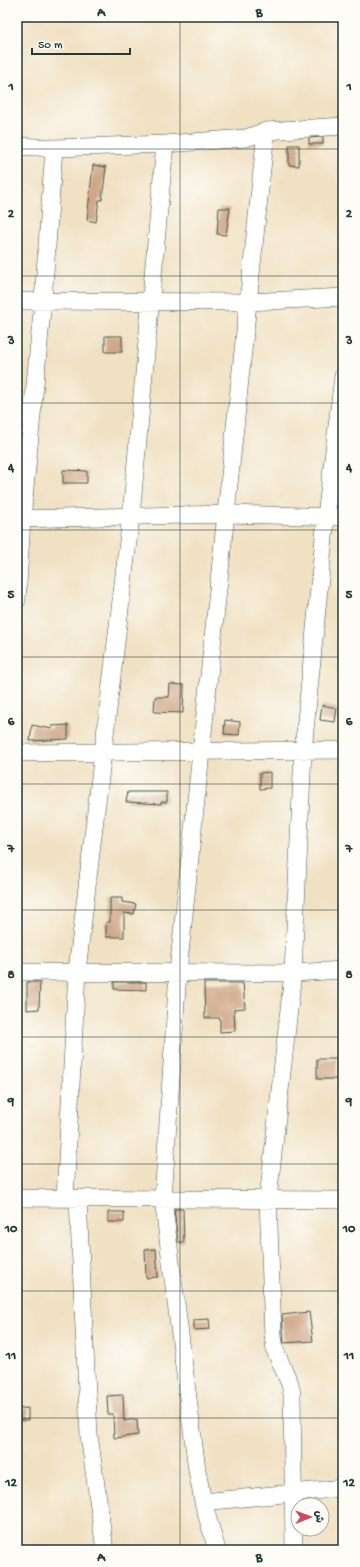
<svg xmlns="http://www.w3.org/2000/svg" width="360" height="1567" font-family="'Gochi Hand','Playpen Sans Arabic',sans-serif">
<style>
.building{fill:#cfa788}
.lines{fill:none;stroke-linecap:round;stroke-linejoin:round}
.minor-casing{stroke:#3e5649;stroke-width:18}
.minor{stroke:#fff;stroke-width:17}
.grid{fill:none;stroke:#1f3d34;stroke-width:1;stroke-opacity:0.55}
.neatline{fill:none;stroke:#1f3d34;stroke-width:1.5}
.grid-label{font-size:13px;text-anchor:middle;font-weight:bold;fill:#1f3d34}
</style>
<rect width="100%" height="100%" fill="#fdfcf7"/>
<filter id="ink" filterUnits="userSpaceOnUse"><feTurbulence type="fractalNoise" baseFrequency=".025" numOctaves="2"/><feDisplacementMap in="SourceGraphic" scale="8" xChannelSelector="R" yChannelSelector="G"/><feConvolveMatrix kernelMatrix="1 2 1 2 8 2 1 2 1" color-interpolation-filters="sRGB"/></filter>
<filter id="wash" filterUnits="userSpaceOnUse"><feTurbulence type="fractalNoise" baseFrequency=".012" numOctaves="4" result="noise"/><feDisplacementMap in="SourceGraphic" scale="16" xChannelSelector="R" yChannelSelector="G"/><feGaussianBlur stdDeviation="0.9" result="paint"/><feColorMatrix in="noise" values="0 0 0 0 0 0 0 0 0 0 0 0 0 0 0 0 0 1.4 0 .05"/><feComposite in="paint" operator="in"/></filter>
<g filter="url(#wash)">
<rect width="100%" height="100%" fill="#f1e1c3"/>
<g id="blocks">
<!-- building -->
<path class="building" d="M323 137V144H309V138Z
M289 145H299V166L289 165Z
M93 165 106 167 102 200H99L96 222 87 220Z
M219 208H230L226 235 217 234Z
M105 336H122V352H105Z
M63 470 87 471V483H63Z
M170 684 184 685 183 713 154 712 155 697H169Z
M322 705 337 708 335 722 320 720Z
M225 720 240 722 239 735 224 734Z
M32 725 52 729V726L68 725V739L30 741Z
M270 772V788L260 789V773Z
M128 792H167V802H161V804L126 802Z
M110 898H122V902L136 904 134 914 124 913V937H106V922H110Z
M27 982H40L39 1009 27 1010Z
M114 982H146V990L114 989Z
M204 983H243L245 1008 234 1009 235 1031 220 1032V1018H205Z
M317 1059H337V1079H317Z
M174 1209H183L184 1242H178Z
M108 1212H124V1222H108Z
M156 1249 158 1277 146 1278 145 1250Z
M309 1312 313 1341 284 1343 282 1315Z
M209 1319 210 1329 194 1330V1320Z
M123 1395 124 1421 137 1419 138 1435 114 1438 113 1414H108L107 1396Z
M28 1408V1420H18V1409Z"/>
</g>
</g>
<g filter="url(#ink)">
<use href="#blocks" fill-opacity="0" stroke="#3e5649" stroke-width="1"/>
<g class="lines">
<!-- minor casing -->
<g class="minor-casing">
<path id="minor" d="M17 146 54 148 165 144 246 138 266 131 343 126
M17 301 249 302 343 297
M17 519 227 514 343 517
M17 600 22 519 43 301 54 148
M17 753 343 750
M17 972 293 973 343 970
M17 1198 343 1200
M65 1199 77 971 131 516 165 144
M78 1199 89 1435 105 1550
M203 1502 343 1488
M217 1550 203 1502 197 1470 163 1199 178 972 266 131
M294 1550 292 1394 290 1384 275 1350 273 1335 268 1199 293 973 303 751 326 517 343 376"/>
</g>
<!-- minor -->
<use href="#minor" class="minor"/>
</g>
</g>
<!-- grid -->
<path class="grid" d="M180 17V1550M17 149H343M17 276H343M17 403H343M17 530H343M17 657H343M17 784H343M17 910H343M17 1037H343M17 1164H343M17 1291H343M17 1418H343"/>
<!-- margin -->
<rect width="360" height="1567" fill="none" stroke="#fdfcf7" stroke-width="44"/>
<!-- north arrow -->
<g transform="translate(310 1517) rotate(89)"><circle r="19" fill="#fdfcf7" stroke="#a4b0a9"/>
<path d="M0-3L7 15L0 10L-7 15Z" fill="#d1495b"/>
<text y="-6" font-size="11" font-weight="bold" text-anchor="middle" fill="#1f3d34">ش</text>
</g>
<!-- scale -->
<path d="M32 48v6h98v-6" fill="none" stroke="#1f3d34" stroke-width="2"/>
<text x="38" y="48" font-size="12" fill="#1f3d34" stroke="#fdfcf7" stroke-width="3" paint-order="stroke">50 m</text>
<rect x="22" y="22" width="316" height="1523" class="neatline"/>
<g class="grid-label">
<text x="101" y="16">A</text>
<text x="259" y="16">B</text>
<text x="11" y="90">1</text>
<text x="349" y="90">1</text>
<text x="11" y="217">2</text>
<text x="349" y="217">2</text>
<text x="11" y="344">3</text>
<text x="349" y="344">3</text>
<text x="11" y="471">4</text>
<text x="349" y="471">4</text>
<text x="11" y="598">5</text>
<text x="349" y="598">5</text>
<text x="11" y="725">6</text>
<text x="349" y="725">6</text>
<text x="11" y="852">7</text>
<text x="349" y="852">7</text>
<text x="11" y="978">8</text>
<text x="349" y="978">8</text>
<text x="11" y="1105">9</text>
<text x="349" y="1105">9</text>
<text x="11" y="1232">10</text>
<text x="349" y="1232">10</text>
<text x="11" y="1359">11</text>
<text x="349" y="1359">11</text>
<text x="11" y="1486">12</text>
<text x="349" y="1486">12</text>
<text x="101" y="1561">A</text>
<text x="259" y="1561">B</text>
</g>
</svg>
